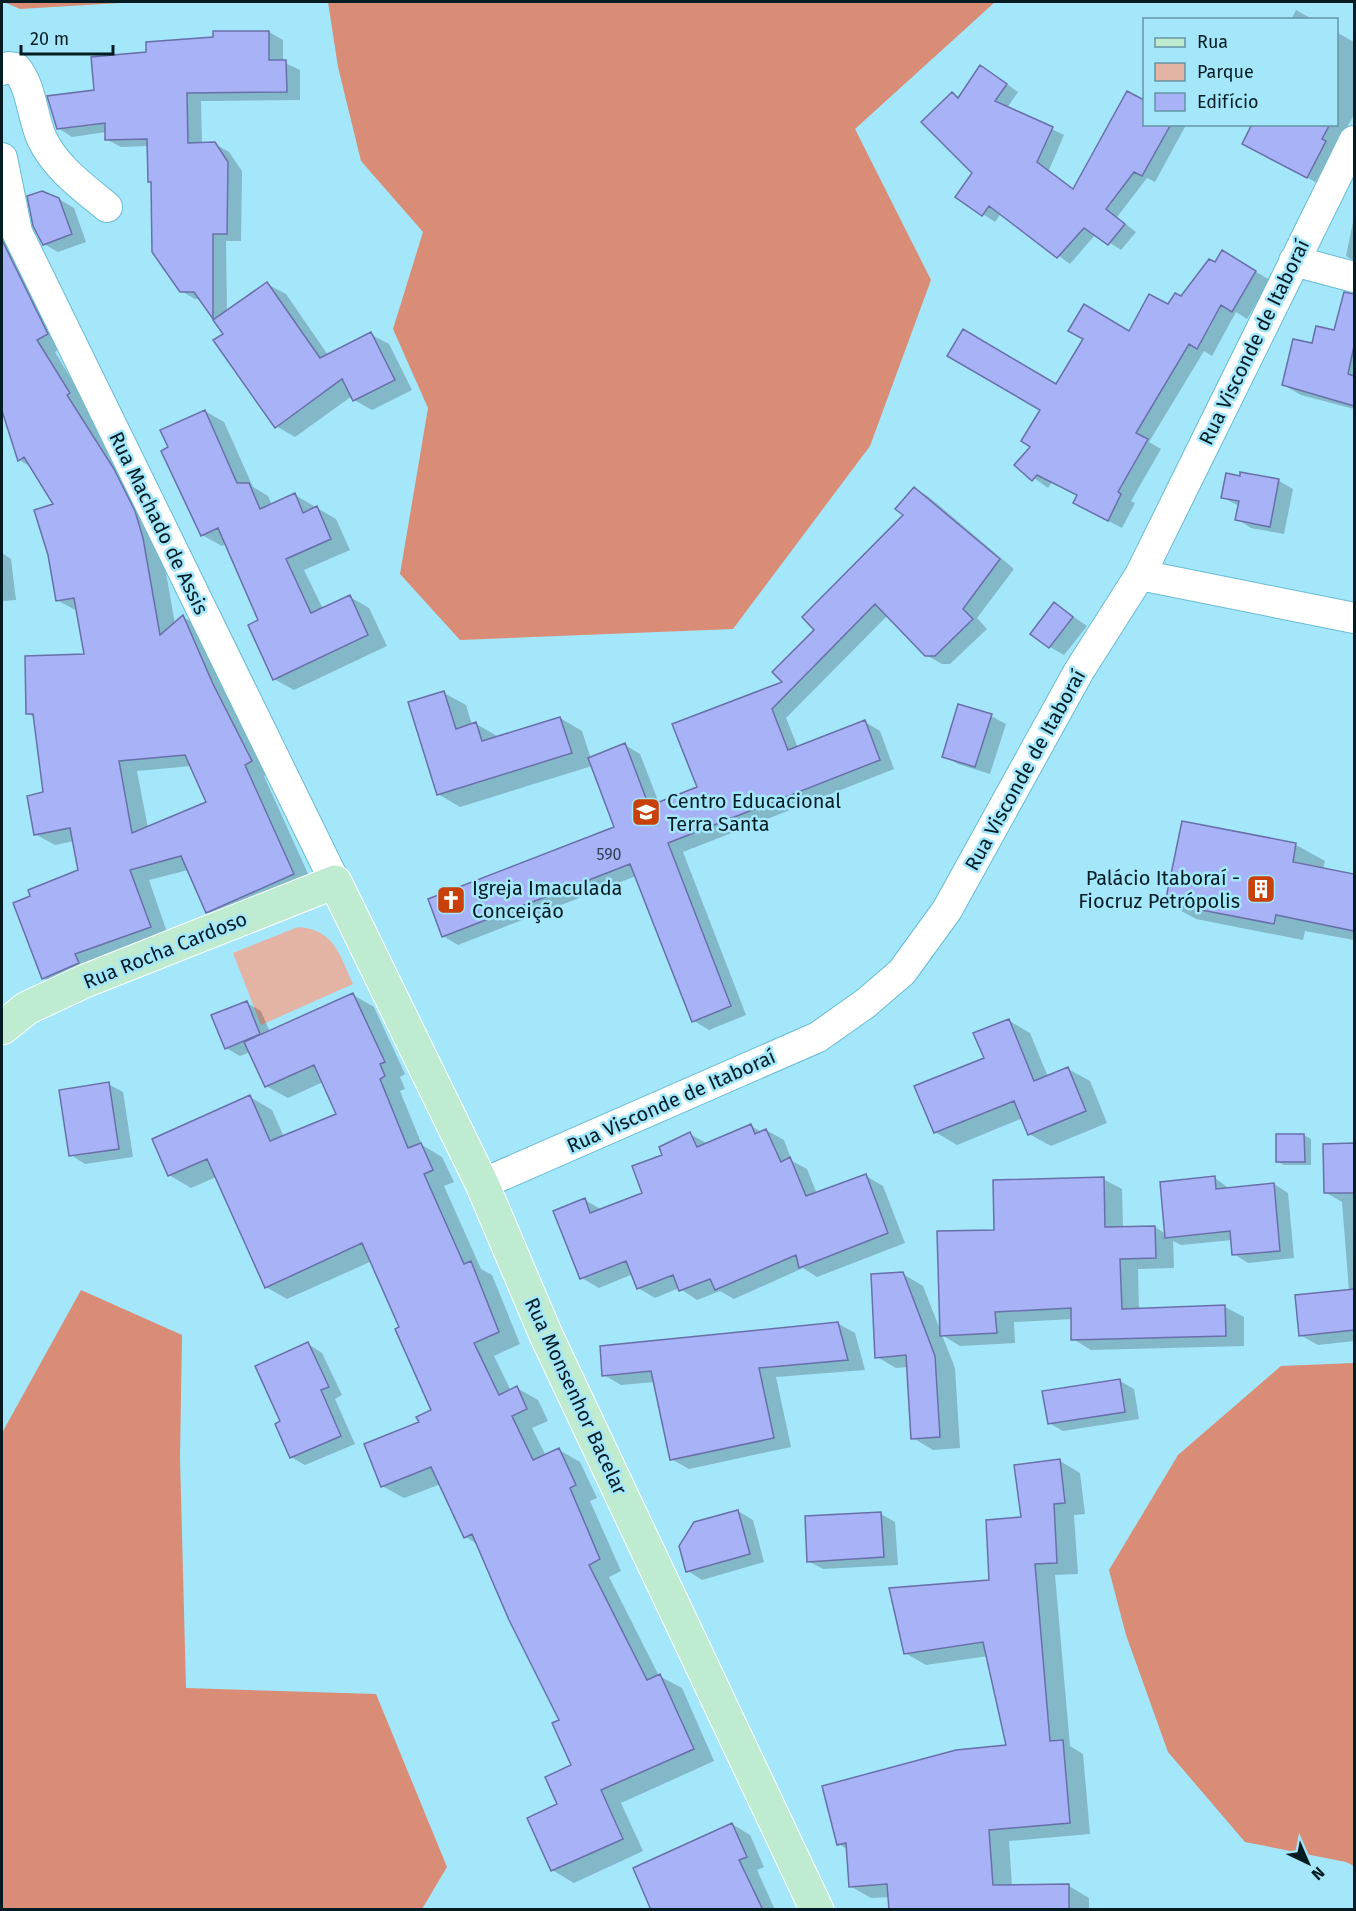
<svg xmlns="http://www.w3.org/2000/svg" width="1356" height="1911" font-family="'Fira Sans',sans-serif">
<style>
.green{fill:#e3b3a4}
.forest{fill:#d98d76}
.shadow{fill:#0003;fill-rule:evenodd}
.building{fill:#a8b2f7;stroke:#6970a9;stroke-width:1.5;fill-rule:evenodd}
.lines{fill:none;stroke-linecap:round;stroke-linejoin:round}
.minor-casing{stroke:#67bcd4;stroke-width:32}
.major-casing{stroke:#fff;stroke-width:35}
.minor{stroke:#fff;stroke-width:30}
.major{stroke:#bfecd1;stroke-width:33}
.labels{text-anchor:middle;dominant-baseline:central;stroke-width:5;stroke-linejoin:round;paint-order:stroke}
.number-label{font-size:16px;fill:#2c4258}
.street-label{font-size:20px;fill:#021c23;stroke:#a4e6fa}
.poi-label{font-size:20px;fill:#021c23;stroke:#a4e6fa;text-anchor:start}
</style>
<rect width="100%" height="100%" fill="#a4e6fa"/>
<!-- green -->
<path class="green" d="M298 927C335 930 339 954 353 984L261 1025 233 953Z"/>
<!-- forest -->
<path class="forest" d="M4 2H136L20 9Z
M328 2H995L855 129 931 280 870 446 733 629 460 640 400 574 428 408 393 329 423 232 361 161 338 67Z
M81 1290 182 1335 180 1457 186 1688 376 1694 447 1867 422 1909H2V1433Z
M1354 1363V1866L1346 1862 1245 1842 1168 1752 1126 1635 1109 1570 1178 1455 1281 1366Z"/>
<!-- shadow -->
<path class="shadow" d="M1296 10 1314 20H1291Z
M269 32 283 40V62L300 70V100L201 101 202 144H215L229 152 242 171 241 241H226L227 312 267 284 286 294 328 355 370 334 389 344 412 390 372 410 354 400 352 396 295 437 276 426 216 320 201 299H195L181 291 153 183 150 181 149 146 121 147 106 139V132L72 137 58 128 96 91 148 54Z
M1336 32 1354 42V115L1335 148 1321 185 1258 151 1254 124H1336Z
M993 74 1018 92 1007 108 1064 135 1049 170 1075 190 1128 93 1144 102V124L1186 125 1155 182 1147 178 1117 217 1136 232 1121 250 1096 234 1070 264 1001 213 995 222 957 197 974 173 952 94 959 99Z
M59 199 74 208 86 242 58 252 44 244Z
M1353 222H1354V261L1346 256Z
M2 239 20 250 66 345 55 352 133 482 162 550 175 624 183 617 202 628 271 772 264 776 313 885 226 923 207 912 188 870 149 880 169 938 62 989 43 978 32 897 80 871 74 841 55 845 35 834 45 794 35 718 28 713 86 655 77 611 57 600 56 504 33 468 19 460 2 406ZM192 766 208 803 148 828 137 771Z
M1222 252 1270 280 1247 319 1236 312 1212 356 1204 351 1149 442 1161 449 1131 501 1135 503 1122 528 1089 511 1079 495 1052 482 1048 488 1016 465 1032 447 1056 386 1181 298 1216 264Z
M1337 323 1354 327V409L1301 395 1284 385 1313 345 1335 332Z
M205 411 224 422 253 487 268 496 272 505 295 495 336 519 350 550 304 570 323 609 350 597 369 608 387 646 294 690 274 679 260 621 226 544 222 546 202 535 170 448Z
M1242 473 1279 481 1293 489 1284 534 1251 528 1237 519 1239 506 1222 497 1241 478Z
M914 488 929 497 1014 569 977 618 987 629 950 664H942L926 655 888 615 786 718 798 748 865 722 880 731 894 769 683 852 746 1015 709 1030 694 1021 636 876 458 945 443 936 616 828 592 766 460 807 438 794 444 693 466 705 472 725 476 724 499 737 560 718 582 731 591 759 625 745 640 754 659 803 699 788 785 682 816 630 905 515Z
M2 553 11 559 16 600 2 601Z
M1055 604 1087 626 1064 655 1050 647Z
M991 716 1006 724 990 774 958 764 944 756Z
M1183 823 1296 845 1325 861 1323 869 1354 875V940L1305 931 1303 940 1196 919 1167 903Z
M353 995 374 1007 405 1074 400 1077 405 1089 400 1091 422 1145 442 1157 454 1182 444 1186 481 1269 492 1275 520 1344 494 1356 511 1391 517 1388 538 1400 548 1421 532 1428 546 1456 559 1450 580 1462 597 1498 590 1501 621 1571 609 1577 659 1676 682 1688 714 1761 621 1803 643 1851 574 1883 552 1870 559 1805 573 1766 561 1720 477 1544 466 1537 441 1484 404 1498 382 1486 421 1423 433 1411 372 1261 287 1299 266 1287 216 1177 191 1188 169 1175 250 1097 272 1110 284 1137 338 1115 323 1082 288 1098 266 1086 250 1052 240 1056 226 1048 247 1003 261 1011 270 1032Z
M1008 1020 1030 1033 1048 1077 1068 1069 1090 1081 1107 1123 1051 1146 1029 1134 1023 1118 957 1145 935 1132Z
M108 1084 123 1092 133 1157 85 1164 71 1155Z
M751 1126 762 1132 766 1130 784 1140 792 1161 807 1169 817 1194 866 1176 883 1186 905 1243 817 1277 803 1268 734 1299 720 1291 697 1300 679 1288 655 1298 638 1288 633 1274 599 1288 582 1278 585 1200 602 1210 644 1194 664 1156 690 1134 708 1144Z
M1304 1135 1311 1139V1165H1284L1277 1161Z
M1325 1145H1354V1341L1318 1345 1300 1335 1349 1291 1342 1202 1325 1192Z
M1215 1178 1230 1189 1274 1184 1288 1193 1294 1258 1248 1263 1234 1254 1232 1240 1181 1245 1173 1241 1174 1268 1138 1269 1139 1309 1225 1307 1244 1317V1346L1091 1350 1073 1339 1072 1319 1014 1322 1015 1343 960 1346 942 1335 955 1368 960 1448 933 1450 913 1438 908 1367 896 1368 877 1357 903 1274 923 1286 941 1332 996 1231 1103 1179 1122 1189 1123 1228 1155 1227 1166 1234Z
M837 1323 855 1333 865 1370 776 1377 791 1447 689 1469 671 1459 655 1382 621 1385 604 1375Z
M308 1344 322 1353 342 1395 335 1399 355 1444 305 1465 291 1457 282 1422Z
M1120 1381 1134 1389 1139 1419 1063 1431 1049 1423Z
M1060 1461 1080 1473 1085 1514 1074 1515 1078 1574 1055 1575 1070 1746 1083 1754 1090 1834 1009 1841 1012 1886H1069L1089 1898V1910H890L889 1897 871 1898 850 1886 848 1850 839 1844 1008 1747 988 1656 926 1665 905 1653 991 1581 1023 1518Z
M738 1511 753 1520 764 1562 702 1580 688 1571Z
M881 1514 895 1522 898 1565 823 1569 808 1561Z
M732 1824 750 1835 764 1867 757 1870 775 1910H652Z"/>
<!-- building -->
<path class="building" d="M213 31H269V60H286L287 92 187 93 188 143 215 142 228 162 227 234H213V319L194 292H180L152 252 151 182H148L147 139 105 140V123L57 129 47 96 94 90 91 57 146 52V42L213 37Z
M980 65 1007 84 995 101 1053 127 1037 162 1073 189 1127 91 1144 100V124H1171L1142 176 1134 172 1106 209 1125 224 1108 245 1084 228 1057 258 989 206 982 216 955 197 972 173 921 122 952 92 958 98Z
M1252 124H1330L1322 139 1326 141 1307 178 1242 144Z
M42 191 59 198 72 234 43 245 33 226 27 196Z
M2 240 48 334 37 340 70 393 67 395 114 469 135 511 143 538 160 635 183 615 213 684 252 761 245 765 294 874 206 913 181 856 130 870 151 927 75 954 79 963 42 979 13 903 30 896 28 890 78 870 70 828 34 835 27 796 43 792 33 714H26L25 656 84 654 74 598 56 601 48 555 34 510 53 504 24 457 18 461 2 411ZM185 755 206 802 132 833 119 761Z
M1222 250 1256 271 1232 312 1221 305 1197 349 1189 344 1136 433 1148 439 1118 492 1121 494 1108 521 1073 503 1077 495 1037 475 1032 481 1014 465 1030 447 1021 441 1040 410 947 356 963 329 1056 384 1083 339 1068 331 1084 304 1129 331 1149 294 1168 304 1175 293 1181 296 1209 259 1215 262Z
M267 282 320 358 371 332 395 380 353 401 342 379 275 428 213 340 223 334 213 320Z
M1344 292 1354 294V346L1348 374 1354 376V406L1282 385 1293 339 1312 343 1316 326 1334 330Z
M205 410 237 483H249L260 509 295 493 303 513 317 506 331 539 286 559 311 613 350 595 368 635 273 680 248 625 258 620 218 528 201 536 161 451 168 447 160 430Z
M1240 472 1279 479 1270 527 1235 520 1239 501 1221 498 1226 473 1240 476Z
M914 487 1000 559 963 609 973 619 935 656H925L875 604 772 709 788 750 865 720 880 760 668 843 731 1006 692 1022 630 864 442 937 428 899 614 827 588 758 625 743 649 806 697 787 672 724 782 682 772 672 814 630 802 617 903 515 895 509Z
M1054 602 1073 617 1049 648 1030 634Z
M444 691 456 729 476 722 482 741 560 717 572 753 437 795 408 702Z
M958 704 992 714 975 767 942 757Z
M1182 821 1296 843 1293 862 1354 874V931L1276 915 1274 924 1165 903Z
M353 993 385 1062 380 1064 385 1076 380 1079 408 1148 421 1143 433 1170 424 1174 464 1264 471 1261 499 1332 474 1343 499 1395 517 1386 527 1409 512 1416 533 1460 559 1448 576 1485 570 1488 600 1559 589 1565 647 1680 660 1674 694 1749 601 1790 623 1839 551 1871 527 1818 557 1804 545 1777 571 1765 552 1723 559 1720 509 1620 472 1534 464 1538 431 1467 381 1487 364 1444 419 1422 416 1417 431 1410 395 1329 399 1327 362 1243 265 1288 207 1159 168 1176 152 1139 250 1095 270 1141 336 1114 314 1065 265 1087 244 1042Z
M247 1001 260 1034 225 1049 211 1015Z
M1009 1019 1034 1081 1068 1067 1086 1111 1028 1135 1014 1101 934 1133 914 1086 984 1058 973 1033Z
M109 1082 119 1149 69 1156 59 1090Z
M751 1124 755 1134 766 1129 781 1162 790 1157 806 1196 866 1174 888 1233 799 1268 796 1255 715 1290 710 1279 679 1291 673 1275 637 1289 626 1261 580 1279 553 1211 585 1198 590 1213 642 1193 632 1166 662 1155 659 1147 690 1132 697 1147Z
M1276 1134H1304L1305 1162H1276Z
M1354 1143V1193H1324L1323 1144Z
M1215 1176 1216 1189 1274 1183 1280 1251 1232 1255 1230 1231 1165 1238 1160 1182Z
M1104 1177 1105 1227 1155 1226 1156 1258 1120 1259 1122 1309 1225 1305 1226 1336 1071 1340V1308L995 1312 997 1333 940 1336 937 1231 994 1230 993 1180Z
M903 1272 935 1356 940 1437 911 1439 906 1355 875 1358 871 1274Z
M1354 1289V1330L1299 1336 1295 1295Z
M838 1322 848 1360 759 1368 774 1438 670 1460 651 1371 602 1376 600 1346Z
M308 1342 329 1387 321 1390 341 1436 290 1458 275 1424 280 1421 255 1366Z
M1120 1379 1125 1412 1048 1424 1042 1391Z
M1060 1459 1065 1503 1054 1504 1057 1563 1035 1564 1050 1741 1063 1740 1070 1823 989 1830 993 1885 1069 1884V1910H889L887 1884 849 1887 846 1843 837 1845 822 1786 956 1750 1006 1745 983 1642 904 1654 889 1588 989 1580 986 1520 1021 1517 1014 1465Z
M738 1510 750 1554 686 1572 679 1546 694 1522Z
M881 1512 884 1557 807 1562 805 1516Z
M732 1823 747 1857 739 1860 763 1910H651L633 1868Z"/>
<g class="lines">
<!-- minor casing -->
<g class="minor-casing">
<path id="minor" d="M2 70 9 67 16 68C32 87 32 117 42 139 56 168 83 187 107 207
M2 158 17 232 335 882
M1294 261 1354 277
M1140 575 1354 618
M482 1184 818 1037 866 1003 902 972 947 910 1079 671 1140 575 1354 141"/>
</g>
<!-- major casing -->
<g class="major-casing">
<path id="major" d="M2 1028 27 1008 85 981 335 882 482 1184 546 1335 817 1910"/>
</g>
<!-- minor -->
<use href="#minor" class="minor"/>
<!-- major -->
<use href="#major" class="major"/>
</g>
<!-- icons -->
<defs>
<g id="school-square" transform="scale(1.5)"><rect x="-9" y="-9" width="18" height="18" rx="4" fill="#c8410b" stroke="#a4e6fa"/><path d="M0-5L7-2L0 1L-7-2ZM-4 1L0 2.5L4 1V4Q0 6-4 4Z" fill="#fff"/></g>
<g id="building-square" transform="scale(1.5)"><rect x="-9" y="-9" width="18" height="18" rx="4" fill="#c8410b" stroke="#a4e6fa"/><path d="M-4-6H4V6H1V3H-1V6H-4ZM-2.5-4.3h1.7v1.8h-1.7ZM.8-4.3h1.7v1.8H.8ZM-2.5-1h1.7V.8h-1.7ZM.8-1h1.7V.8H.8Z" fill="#fff"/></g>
<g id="church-square" transform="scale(1.5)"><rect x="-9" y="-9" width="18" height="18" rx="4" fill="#c8410b" stroke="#a4e6fa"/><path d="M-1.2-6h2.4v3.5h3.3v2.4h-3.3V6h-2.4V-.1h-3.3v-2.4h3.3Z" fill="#fff"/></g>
</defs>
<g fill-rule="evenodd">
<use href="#school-square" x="646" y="812"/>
<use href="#building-square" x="1261" y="889"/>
<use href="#church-square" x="451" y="900"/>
</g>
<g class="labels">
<!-- number labels -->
<g class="number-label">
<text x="609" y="854">590</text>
</g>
<!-- street labels -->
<g class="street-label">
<text transform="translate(1254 342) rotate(-64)">Rua Visconde de Itaboraí</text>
<text transform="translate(159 523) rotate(64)">Rua Machado de Assis</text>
<text transform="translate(1025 770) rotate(-61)">Rua Visconde de Itaboraí</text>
<text transform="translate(165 950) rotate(-22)">Rua Rocha Cardoso</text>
<text transform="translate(671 1101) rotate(-24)">Rua Visconde de Itaboraí</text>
<text transform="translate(576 1396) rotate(65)">Rua Monsenhor Bacelar</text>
</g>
<!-- poi labels -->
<g class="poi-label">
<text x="667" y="801">Centro Educacional<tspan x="667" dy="23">Terra Santa</tspan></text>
<text x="1240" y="878" text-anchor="end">Palácio Itaboraí -<tspan x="1240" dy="23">Fiocruz Petrópolis</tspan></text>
<text x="472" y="888">Igreja Imaculada<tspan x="472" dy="23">Conceição</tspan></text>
</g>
</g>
<!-- border -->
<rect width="1356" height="1911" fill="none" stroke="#021c23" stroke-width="6"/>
<!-- legend -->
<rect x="1143" y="18" width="195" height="108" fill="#a4e6fa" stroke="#6395a4" stroke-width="1.5"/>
<rect x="1155" y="38" width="30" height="9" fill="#bfecd1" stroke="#6395a4" stroke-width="1.5"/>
<text x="1197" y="48" font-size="18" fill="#021c23">Rua</text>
<rect x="1155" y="63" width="30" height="18" fill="#e3b3a4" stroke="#6395a4" stroke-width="1.5"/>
<text x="1197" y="78" font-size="18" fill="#021c23">Parque</text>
<rect x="1155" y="93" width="30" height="18" fill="#a8b2f7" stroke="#6395a4" stroke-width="1.5"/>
<text x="1197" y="108" font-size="18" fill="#021c23">Edifício</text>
<!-- north arrow -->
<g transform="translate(1308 1863) rotate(136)" stroke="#a4e6fa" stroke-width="4.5" paint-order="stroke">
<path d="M0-4.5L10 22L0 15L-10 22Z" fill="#021c23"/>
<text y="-9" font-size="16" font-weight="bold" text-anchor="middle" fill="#021c23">N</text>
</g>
<!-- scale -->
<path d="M21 45v9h92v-9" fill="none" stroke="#021c23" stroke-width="3"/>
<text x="30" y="45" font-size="18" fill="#021c23" stroke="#a4e6fa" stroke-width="4.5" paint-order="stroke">20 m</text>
</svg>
